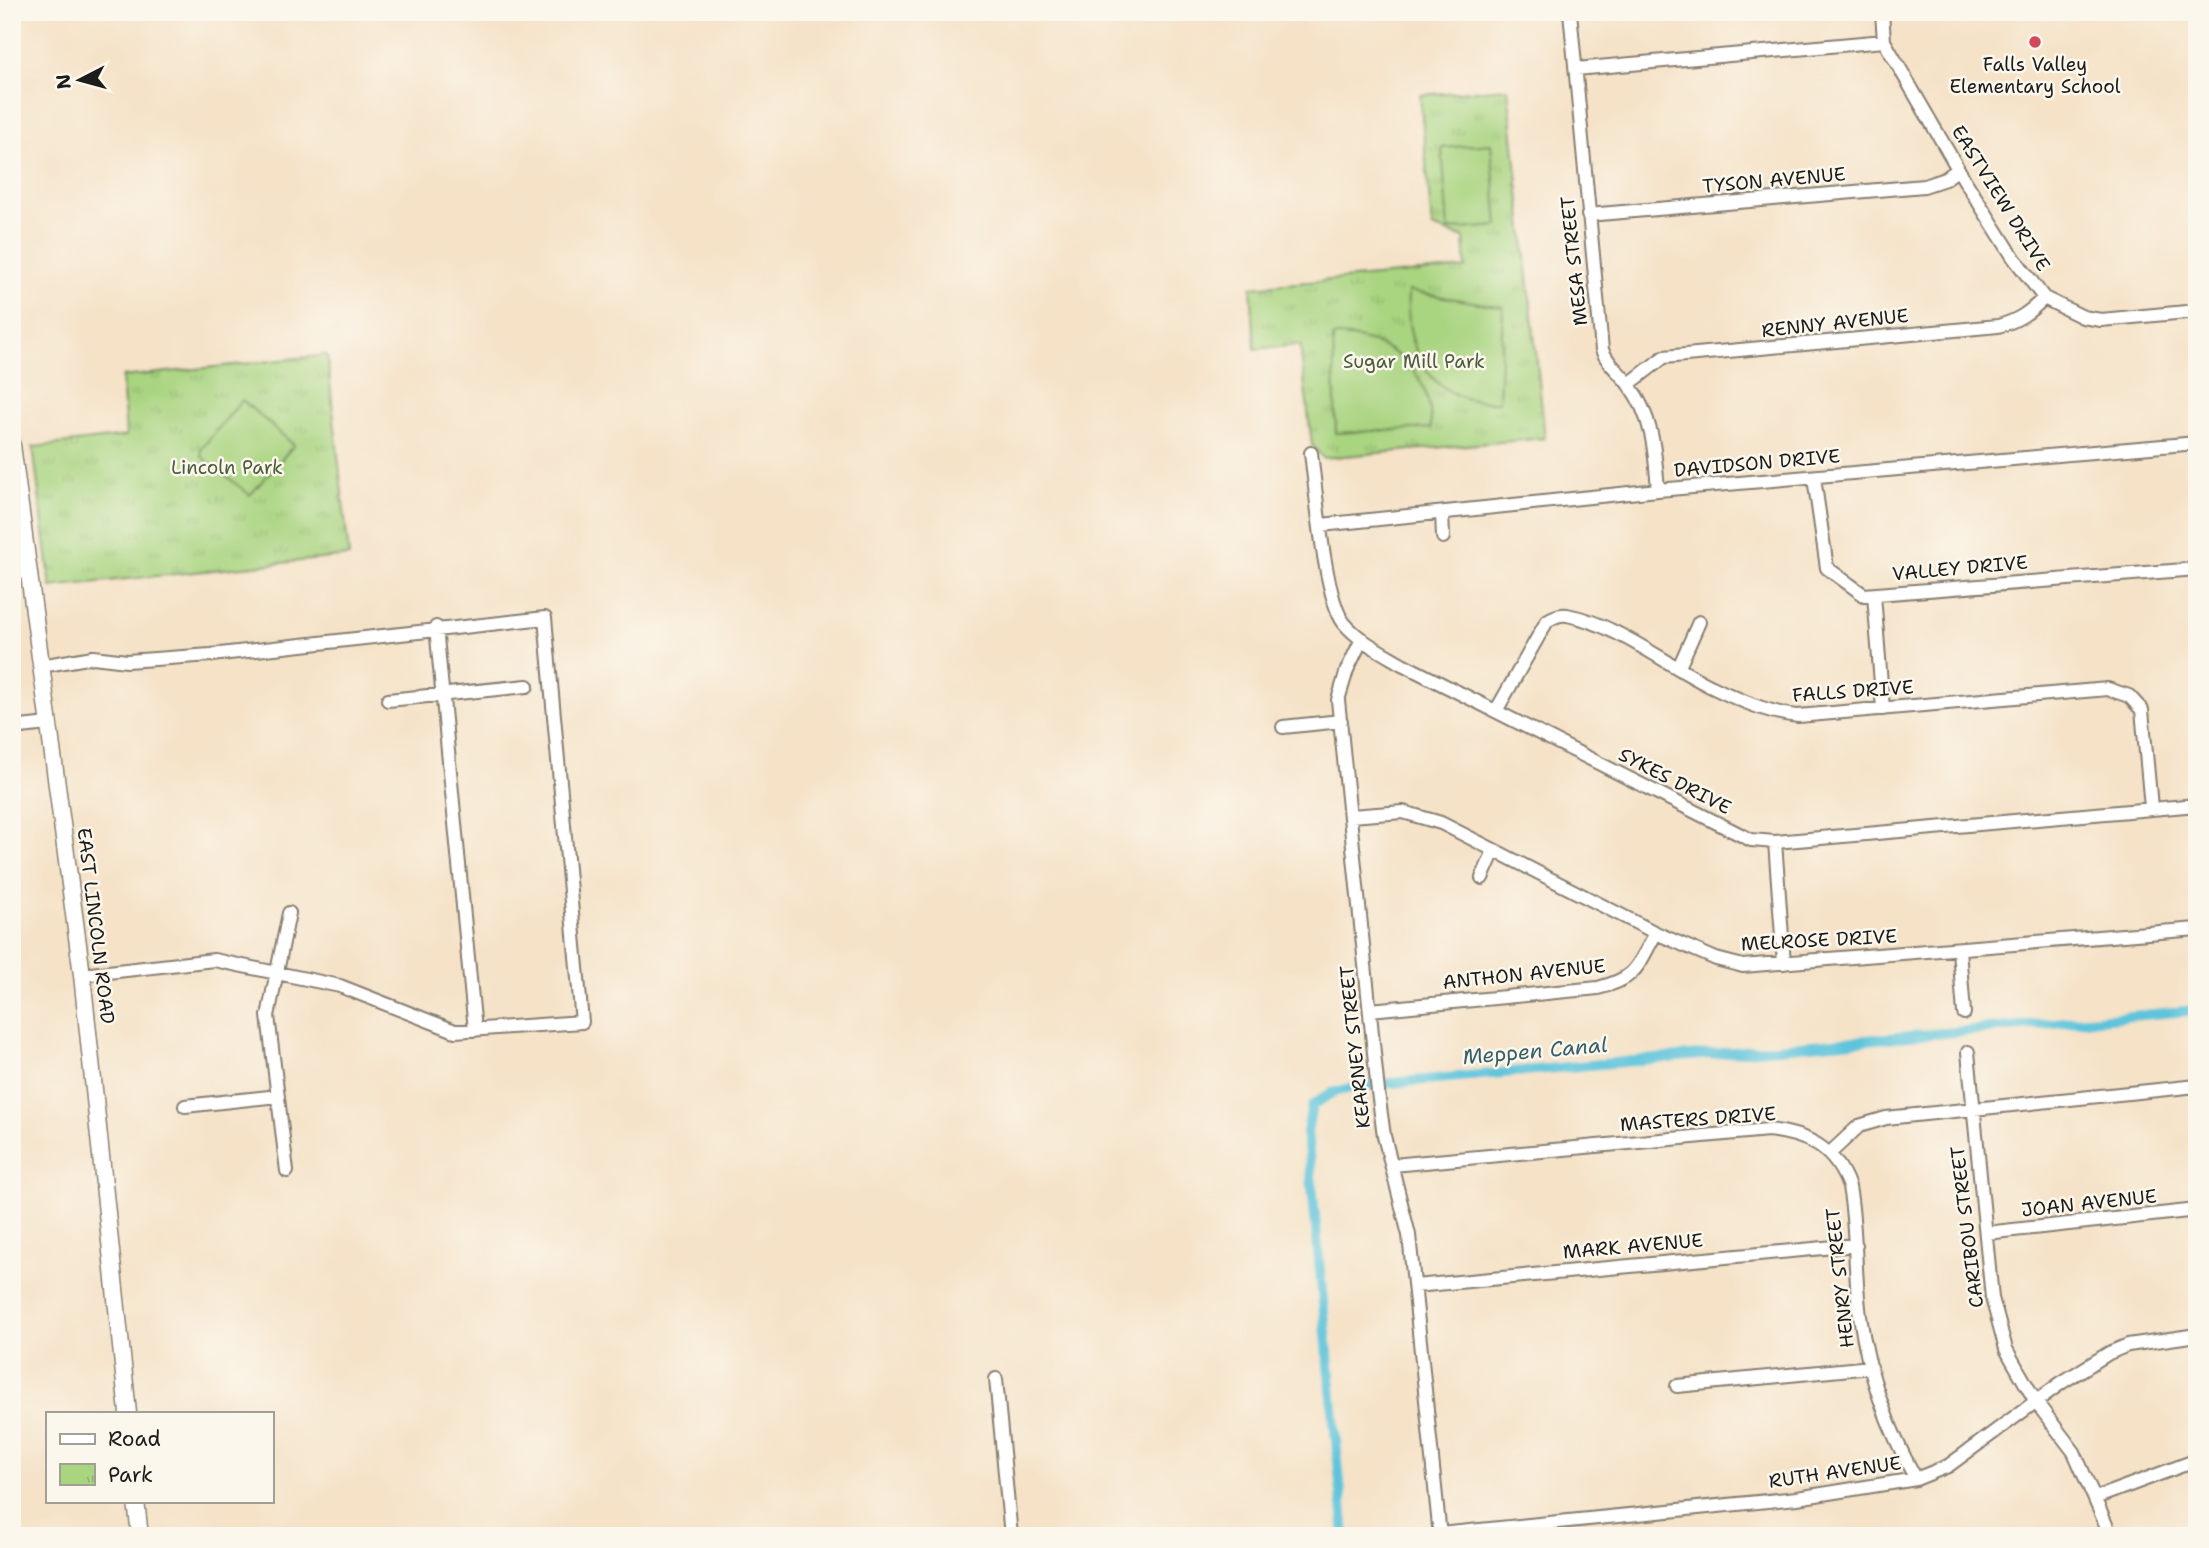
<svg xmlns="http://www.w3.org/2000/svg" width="2209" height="1548" font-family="'Shantell Sans',sans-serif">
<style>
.park{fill:url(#park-tufts);stroke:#62784e;stroke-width:2}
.pitch{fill:#a9d480;stroke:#62784e;stroke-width:2}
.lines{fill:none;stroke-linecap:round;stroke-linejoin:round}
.canal{stroke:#5ec4db;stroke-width:10}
.minor-casing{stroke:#887f72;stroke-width:16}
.secondary-casing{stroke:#887f72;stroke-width:19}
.minor{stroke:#fff;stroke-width:12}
.secondary{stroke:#fff;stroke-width:16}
.poi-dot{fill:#d1495b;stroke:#fbf7ec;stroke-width:2.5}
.labels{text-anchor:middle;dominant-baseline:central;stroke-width:5;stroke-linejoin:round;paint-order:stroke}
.poi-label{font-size:19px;fill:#1c1c1c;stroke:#fbf7ec}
.street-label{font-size:19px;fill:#1c1c1c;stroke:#fbf7ec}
.park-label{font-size:19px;fill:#4d5c3f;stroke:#fbf7ec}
.water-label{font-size:21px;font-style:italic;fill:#365f68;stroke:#fbf7ec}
</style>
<defs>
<pattern id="park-tufts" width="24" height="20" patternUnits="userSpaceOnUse" patternTransform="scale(1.75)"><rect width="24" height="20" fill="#a9d480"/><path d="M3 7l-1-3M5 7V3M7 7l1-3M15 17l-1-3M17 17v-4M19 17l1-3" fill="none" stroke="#91b56e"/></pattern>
</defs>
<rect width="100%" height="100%" fill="#fbf7ec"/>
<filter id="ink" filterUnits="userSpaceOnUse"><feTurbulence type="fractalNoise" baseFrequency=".0143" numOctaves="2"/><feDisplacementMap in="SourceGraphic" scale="14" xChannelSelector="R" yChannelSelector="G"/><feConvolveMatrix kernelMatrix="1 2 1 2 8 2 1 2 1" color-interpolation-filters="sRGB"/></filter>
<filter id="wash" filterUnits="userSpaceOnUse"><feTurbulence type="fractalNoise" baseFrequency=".00686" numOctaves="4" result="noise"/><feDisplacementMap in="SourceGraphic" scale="28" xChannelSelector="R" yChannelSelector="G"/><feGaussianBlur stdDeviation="1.57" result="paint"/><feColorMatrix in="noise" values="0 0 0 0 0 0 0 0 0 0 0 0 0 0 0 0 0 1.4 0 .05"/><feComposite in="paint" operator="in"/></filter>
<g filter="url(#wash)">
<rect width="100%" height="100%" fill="#f5e2c7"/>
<!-- park -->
<path class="park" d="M1508 88 1545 438 1323 458 1312 445 1300 345 1255 349 1251 287 1466 268 1464 238 1432 227 1420 95Z
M327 355 349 556 51 587 33 447 126 436 122 377Z"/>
<!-- pitch -->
<path class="pitch" d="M1491 144 1498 226 1448 230 1442 148Z
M1408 291 1503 307 1499 402C1430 404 1405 352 1408 291Z
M1333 336C1388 336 1432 369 1431 428L1336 433Z
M242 400 294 445 250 495 202 457 201 449Z"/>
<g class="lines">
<!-- canal -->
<path class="canal" d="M1345 1536 1307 1132 1312 1106 1331 1093 1359 1086 2197 1010"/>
</g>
</g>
<g filter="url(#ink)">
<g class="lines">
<!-- minor casing -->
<g class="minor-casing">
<path id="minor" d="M1570 12 1602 350C1608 365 1620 372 1629 385 1653 417 1655 452 1658 490
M1882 12 1884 41 1965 181 2014 258 2044 298 2083 317 2101 320 2197 311
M1576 69 1884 41
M1588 215 1924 186 1945 179 1958 169
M1629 384 1664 357 1998 326C2018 321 2030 312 2044 298
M1311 453C1316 489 1324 598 1344 623 1359 641 1382 652 1402 664L1751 840 1775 842 2197 805
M1814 478 1827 568 1864 595 2197 569
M1442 513 1443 537
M1321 525 1658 490 2197 443
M1874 595 1883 709
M436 627 475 1030
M1362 639 1347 670 1338 700 1378 1092 1384 1136 1409 1235 1440 1536
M41 666 93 657 127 661 211 655 545 618 582 1022 455 1031 340 986 214 960 82 975
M1679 667 1699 622
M388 700 527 686
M1496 711 1547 621C1553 617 1559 614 1567 615 1616 624 1667 665 1712 687 1739 700 1768 713 1798 716L2108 689 2129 696 2142 710 2151 807
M1283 727 1341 721
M12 728 48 724
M1351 816 1403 812 1441 823 1656 933 1716 959 1743 966 2197 929
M1775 842 1784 963
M1482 878 1494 851
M1959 950 1964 1013
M1370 1010 1598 988C1638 978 1637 966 1656 933
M1968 1052 1992 1298 2006 1349 2036 1402 2074 1452 2111 1536
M185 1106 278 1096
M1830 1153 1859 1126 1886 1118 2197 1086
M1393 1165 1768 1130C1808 1134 1835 1148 1849 1187 1857 1230 1854 1273 1860 1316 1868 1374 1888 1429 1916 1479
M287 1171 268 1016 289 913
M1986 1233 2197 1210
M1415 1286 1856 1245
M996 1379 1011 1536
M1677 1386 1871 1367
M2095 1498 2197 1460
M1440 1534 1797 1498 1916 1479 1948 1466 2061 1383 2109 1353 2128 1345 2197 1335"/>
</g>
<!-- secondary casing -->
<g class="secondary-casing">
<path id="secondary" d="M12 445 82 975 128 1413
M136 1501 140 1536"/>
</g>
<!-- minor -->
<use href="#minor" class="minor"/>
<!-- secondary -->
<use href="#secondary" class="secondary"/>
</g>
</g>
<!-- markers -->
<circle class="poi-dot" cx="2035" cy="42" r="7"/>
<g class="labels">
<!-- poi labels -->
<g class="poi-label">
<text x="2035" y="64">Falls Valley<tspan x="2035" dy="22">Elementary School</tspan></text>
</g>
<!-- street labels -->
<g class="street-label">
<text transform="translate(1774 180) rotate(-5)">TYSON AVENUE</text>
<text transform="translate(2001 198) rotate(58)">EASTVIEW DRIVE</text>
<text transform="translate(1574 261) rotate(-96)">MESA STREET</text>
<text transform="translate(1835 323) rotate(-6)">RENNY AVENUE</text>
<text transform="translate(1757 463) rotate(-5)">DAVIDSON DRIVE</text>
<text transform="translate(1960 568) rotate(-5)">VALLEY DRIVE</text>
<text transform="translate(1853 691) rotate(-4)">FALLS DRIVE</text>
<text transform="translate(1675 781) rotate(27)">SYKES DRIVE</text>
<text transform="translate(96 926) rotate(83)">EAST LINCOLN ROAD</text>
<text transform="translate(1819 940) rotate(-3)">MELROSE DRIVE</text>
<text transform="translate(1524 974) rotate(-6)">ANTHON AVENUE</text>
<text transform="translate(1355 1047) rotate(-96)">KEARNEY STREET</text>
<text transform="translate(1698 1119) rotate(-4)">MASTERS DRIVE</text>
<text transform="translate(2089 1203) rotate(-6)">JOAN AVENUE</text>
<text transform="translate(1967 1227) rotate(-97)">CARIBOU STREET</text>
<text transform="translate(1633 1246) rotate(-5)">MARK AVENUE</text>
<text transform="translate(1840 1278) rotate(-96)">HENRY STREET</text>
<text transform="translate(1835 1472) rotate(-8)">RUTH AVENUE</text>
</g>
<!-- park labels -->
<g class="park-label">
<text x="1414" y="361">Sugar Mill Park</text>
<text x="227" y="467">Lincoln Park</text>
</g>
<!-- water labels -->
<g class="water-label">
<text transform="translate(1535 1051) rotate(-5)">Meppen Canal</text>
</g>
</g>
<!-- margin -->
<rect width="2209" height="1548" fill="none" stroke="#fbf7ec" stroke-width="42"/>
<!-- legend -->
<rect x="46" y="1412" width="228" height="91" fill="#fbf7ec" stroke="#a29f99" stroke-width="2"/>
<rect x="60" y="1434" width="35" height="10" fill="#ffffff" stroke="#a29f99" stroke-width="2"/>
<text x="108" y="1446" font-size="21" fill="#1c1c1c">Road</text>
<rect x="60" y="1464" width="35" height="21" fill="url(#park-tufts)" stroke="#a29f99" stroke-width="2"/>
<text x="108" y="1482" font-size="21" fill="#1c1c1c">Park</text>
<!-- north arrow -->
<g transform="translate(80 80) rotate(264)" stroke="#fbf7ec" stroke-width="5" paint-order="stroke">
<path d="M0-5L12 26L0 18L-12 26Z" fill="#1c1c1c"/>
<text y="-10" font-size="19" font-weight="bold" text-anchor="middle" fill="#1c1c1c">N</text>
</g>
</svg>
